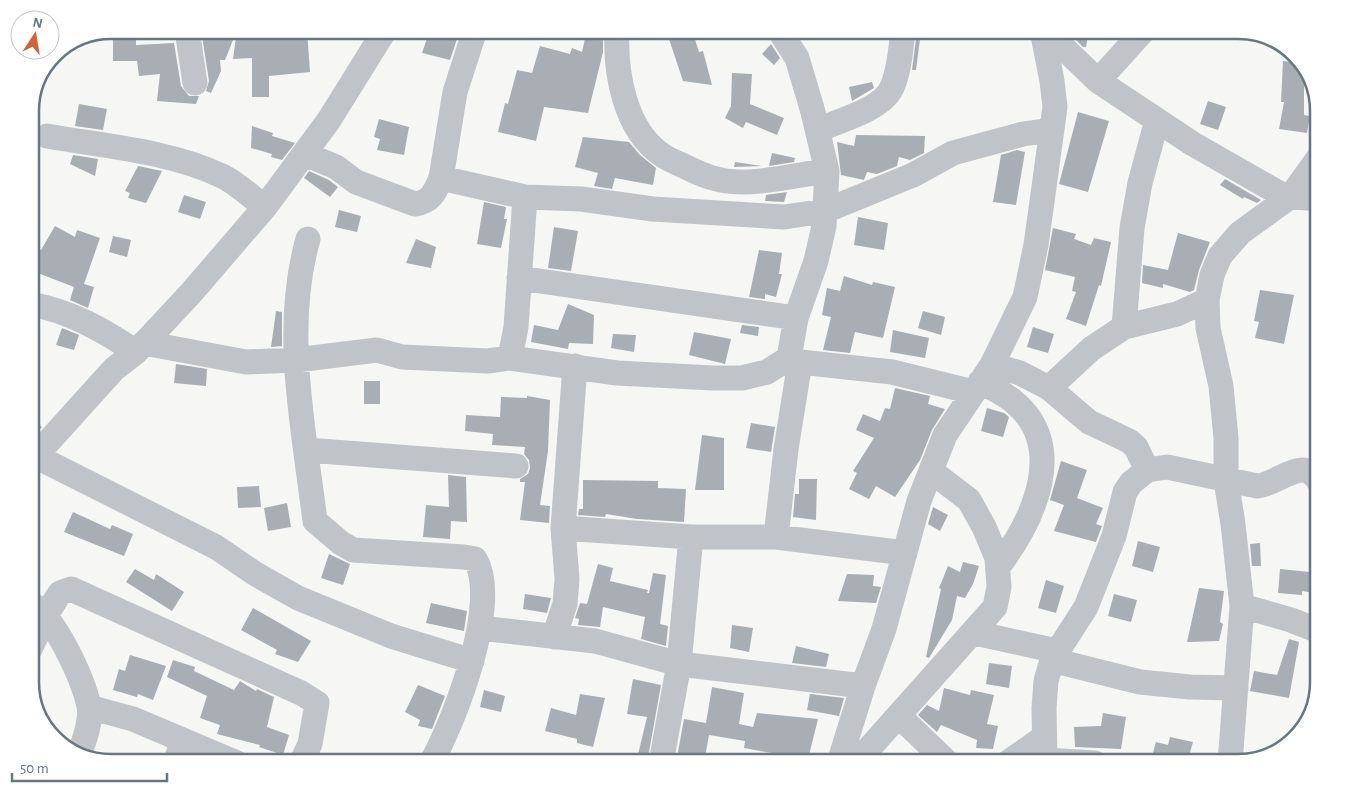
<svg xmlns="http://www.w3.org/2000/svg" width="1349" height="793" font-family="'Alegreya Sans',sans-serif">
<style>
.building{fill:#a8aeb4}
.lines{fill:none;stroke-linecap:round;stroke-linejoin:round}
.minor{stroke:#c0c3c7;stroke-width:25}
.rim{fill:none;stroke:#697582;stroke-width:2.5}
</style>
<rect width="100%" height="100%" fill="#f6f6f4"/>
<!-- building -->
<path class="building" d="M211 30H237L225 60H220L221 71 211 93 206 91 209 81 202 36H211Z
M237 30H307L310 72 269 76V97H252V58L233 59Z
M430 30H460L450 60 422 53Z
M587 30 603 32V52L588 113 544 107 536 141 498 132 505 103 508 104 517 70 532 73 540 46 570 54 572 48 582 52Z
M666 30H692L699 52 703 51 712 85 683 81Z
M1066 30H1089L1086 47H1083Z
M113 37H136V45L174 43 181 86 189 96H199L196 104 157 101 160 74 139 76 137 61H113Z
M916 39H920L916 70H912Z
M771 44 780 58 774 65 762 54Z
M1283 61 1301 63 1304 66V115L1310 116 1307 133 1279 129 1284 102H1281Z
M732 73 752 74 750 104 784 118 777 135 746 122 743 128 725 118 731 106Z
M872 82 874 88 852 101 849 87Z
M1208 101 1226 107 1218 130 1200 124Z
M79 104 107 109 103 130 75 126Z
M1078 112 1109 121 1088 192 1059 184Z
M379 119 409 127 404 155 377 150 380 139 374 137Z
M252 126 273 133 272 136 295 143 282 160 271 157 272 154 251 148Z
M856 135 925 136 924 153 910 160 899 157 897 166 877 174 867 172 864 180 841 175 837 142 854 146Z
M583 137 629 142 640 155 656 168 653 185 615 178 612 189 594 186 598 173 575 167Z
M1017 150 1025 152 1016 205 993 202 1001 155Z
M772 153 795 158 794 162 769 166Z
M73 155 98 159 95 176 70 164Z
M735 162 762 166 734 167Z
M138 166 162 171 146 203 128 198 130 193 125 191Z
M309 171 329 180 338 187 330 197 304 178Z
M1225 179 1261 200 1257 203 1244 197 1243 199 1220 185Z
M787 192 784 202 765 201 766 195Z
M184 195 206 202 200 219 178 212Z
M484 202 506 207 504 219H507L501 248 477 244Z
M339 210 361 216 357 232 335 227Z
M858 217 888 223 884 250 854 245Z
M55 226 75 237 77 230 100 238 84 284 94 287 88 308 70 300 74 287 30 270V246L41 250Z
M554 227 578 231 571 271 548 268Z
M1053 228 1076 234 1074 239 1091 245 1094 238 1111 242 1101 286 1099 285 1086 326 1066 319 1076 292 1072 291 1075 277 1045 270Z
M1178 233 1210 242 1199 270 1194 290 1190 292 1163 284V288L1142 283 1143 265 1168 270Z
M113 236 131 240 127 257 109 252Z
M416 239 436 247 431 268 406 263Z
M759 250 782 253 779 274H782L776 297 765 294V299L749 297Z
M844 276 872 285 873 282 895 287 883 338 855 332 850 353 823 350 831 317 822 315 827 288 840 291Z
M1260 290 1294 295 1284 344 1255 338 1259 322 1254 321Z
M568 304 594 315 593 344 569 343 568 349 531 342 534 325 558 330Z
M276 311 282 312V346L271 347Z
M923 311 945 317 941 335 918 328Z
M742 325 759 327 758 336 740 333Z
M1033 327 1054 334 1048 353 1027 347Z
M62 328 79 335 74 350 56 345Z
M893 330 929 338 925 358 890 352Z
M694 332 731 339 725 364 689 355Z
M613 334 636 335 634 352 611 348Z
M176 364 207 369 206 386 174 383Z
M364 381H380V404H364Z
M895 388 930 396 928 404 945 409 932 430 920 460 895 497 876 486 869 499 849 489 857 473 853 471 874 438 856 430 863 414 880 421 885 408 890 409Z
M527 396 550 400 548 451 540 505 550 506 549 523 520 520 525 482H520V479L528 474 530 468 529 460 524 454 525 447 492 445 493 434 465 431 466 415 500 417 501 397 527 398Z
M987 408 1004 413 1009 417 1003 437 981 431Z
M751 423 775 427 771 452 746 448Z
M38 424 42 427 30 440V433Z
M702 435 724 438V490H695Z
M1061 461 1087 470 1077 498 1103 508 1096 524 1102 526 1096 542 1054 531 1064 505 1050 500Z
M448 475 466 477 467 522 451 521 450 539 423 537 426 505 449 507Z
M799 479H817L816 520 793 517 795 494H799Z
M583 480 658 481V488L686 489 684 522 637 519 606 514 605 517 578 515 579 509H583Z
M259 486 261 507 238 508 237 487Z
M287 503 291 527 268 531 264 508Z
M933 507 948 515 940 531 928 524Z
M73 512 110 529 112 525 133 534 124 556 64 532Z
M1138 541 1160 547 1153 572 1132 566Z
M1260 543 1261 566H1252L1250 544Z
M329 554 350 564 343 585 321 578Z
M963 562 979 566 973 584 965 598 957 596 952 620 929 658 926 657 941 589 939 588 948 566 960 572Z
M598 564 613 568 610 581 648 590 647 593H649L653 573 666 575 660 624 668 626 666 646 641 639 645 617 603 607 600 627 578 625 579 619 575 618 580 603 587 604Z
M135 569 154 580 156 574 184 592 172 611 126 582Z
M1280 569 1319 573V594L1302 591V595L1278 593Z
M847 574 874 575 873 586 881 587 876 603 838 601Z
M1046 580 1064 586 1056 613 1038 608Z
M1199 588 1224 591 1220 622 1223 624 1219 641 1187 642Z
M525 594 551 598 547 613 523 609Z
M1114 594 1137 600 1131 622 1108 616Z
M431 603 467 611 464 631 426 623Z
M253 608 311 641 298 662 275 654 277 650 241 630Z
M732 625 753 628 749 652 730 648Z
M1289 639 1299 642 1289 698 1250 691 1254 671 1277 675Z
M796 646 829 654 826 667 792 663Z
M130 655 166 666 153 700 138 694 137 697 113 690 119 669 125 671Z
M173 660 195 667 194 671 234 690 240 681 256 691 257 689 274 697 267 727 289 735 283 755 259 747 260 745 217 734 220 725 200 718 207 696 167 677Z
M989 663 1012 666 1009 688 986 684Z
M633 679 661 685 647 763H636L647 717 627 714Z
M418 685 445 696 432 729 418 726 420 720 405 712Z
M712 687 744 693 739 724 753 727 757 713 818 719 809 755 805 754 804 759 744 748 745 741 709 735 704 763H676L684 719 706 723Z
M944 688 970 695 971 690 994 695 987 724 998 726 993 749 976 748 977 740 941 725 937 732 918 715 927 705 939 711Z
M484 690 505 696 501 712 480 707Z
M580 694 605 698 593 747 577 743V739L545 731 551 708 576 715Z
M810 694 844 698 839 716 807 710Z
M1103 713 1126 717 1121 749 1075 747 1074 727 1101 726Z
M1170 737 1193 742 1187 763H1150L1156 742 1168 745Z"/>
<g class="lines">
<!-- minor -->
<path class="minor" d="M187 30 195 83
M617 30C615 72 624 129 662 155 669 160 678 163 686 167 704 176 720 182 740 182 765 183 801 174 827 171
M779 30 797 58 813 112 827 171 824 226 816 261 796 318 789 358 800 362 892 372 973 392
M1045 30 1098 81 1193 144 1284 196 1319 199
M1098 81 1144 30
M818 130C838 121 879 110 890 91 899 76 901 48 903 30
M47 136C103 146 170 151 222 176 237 183 251 197 265 207
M305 154 336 167 356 182 415 204C431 202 435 192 441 178L525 197 581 199 653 209 784 217 825 211 913 175 953 153 1023 134 1051 130
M441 178 455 92 475 30
M308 239C282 330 304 430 315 521L341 543 353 550 464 557 475 559C501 602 454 722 431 763
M519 278 796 318
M30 304C70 311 103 330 136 352
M1124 327 1132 228 1140 183 1157 120
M144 343 246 362 296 360 377 350 402 357 488 361 510 358 617 373 713 378H742L767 372 789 358
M510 358 516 327 525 197
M992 365 1020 373 1049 388 1089 422 1129 441 1136 447 1147 470
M980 382C991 387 1003 393 1013 401 1069 446 1033 521 998 567
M1049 388 1091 349 1124 327 1177 314 1207 300
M307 450 516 466
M35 456 216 547 254 573 298 598 391 636 472 661
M30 462 114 369 136 352 191 293 265 207 329 120 385 30
M563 528 691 537H776L905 553
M776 537 786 449 800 362
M30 603C55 616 83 679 89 706 92 721 84 741 79 755
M1242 606 1291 620 1319 631
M480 628 595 641 679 664 863 686
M975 633 1057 651
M554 637 565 604 567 579 563 528 575 366
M30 649 46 615 60 593 71 589 301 693 317 703 310 744 301 763
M1052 660 1140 682 1190 687 1236 688
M89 707 133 719 237 763
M899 716 948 763
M1045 760 1095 763
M175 763 183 740
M661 763 679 664 691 537
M839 763 863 686 884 629 919 501 945 435 992 365 1025 297 1036 245 1055 107 1052 81 1042 30
M856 763 995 607 999 587 997 558 984 527 969 500 931 471
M1007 763 1043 738
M1045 763 1044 708 1046 681 1052 660 1086 607 1114 536 1125 492 1131 483 1147 470 1167 467 1257 486C1280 484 1302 454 1319 482
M1230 763 1242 606 1233 524 1226 480V438L1221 386 1208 328 1207 300 1212 275 1220 256 1240 233 1291 196 1319 157"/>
</g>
<!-- crop -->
<path d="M0 0H1349V793H0ZM111 39H1238A72 72 0 0 1 1310 111V682A72 72 0 0 1 1238 754H111A72 72 0 0 1 39 682V111A72 72 0 0 1 111 39Z" fill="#fff" fill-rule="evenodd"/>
<path class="rim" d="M111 39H1238A72 72 0 0 1 1310 111V682A72 72 0 0 1 1238 754H111A72 72 0 0 1 39 682V111A72 72 0 0 1 111 39Z"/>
<!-- north arrow -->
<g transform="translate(35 35) rotate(12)"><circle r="24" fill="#ffffff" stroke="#c3c8cd"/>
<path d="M0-4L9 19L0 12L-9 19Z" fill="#d16439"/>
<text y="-8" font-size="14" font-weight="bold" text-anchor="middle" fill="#697582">N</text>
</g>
<!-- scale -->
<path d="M12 773v8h155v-8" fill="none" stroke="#697582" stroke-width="2.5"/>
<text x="20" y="773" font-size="15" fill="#697582" stroke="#ffffff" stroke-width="4" paint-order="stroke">50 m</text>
</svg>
